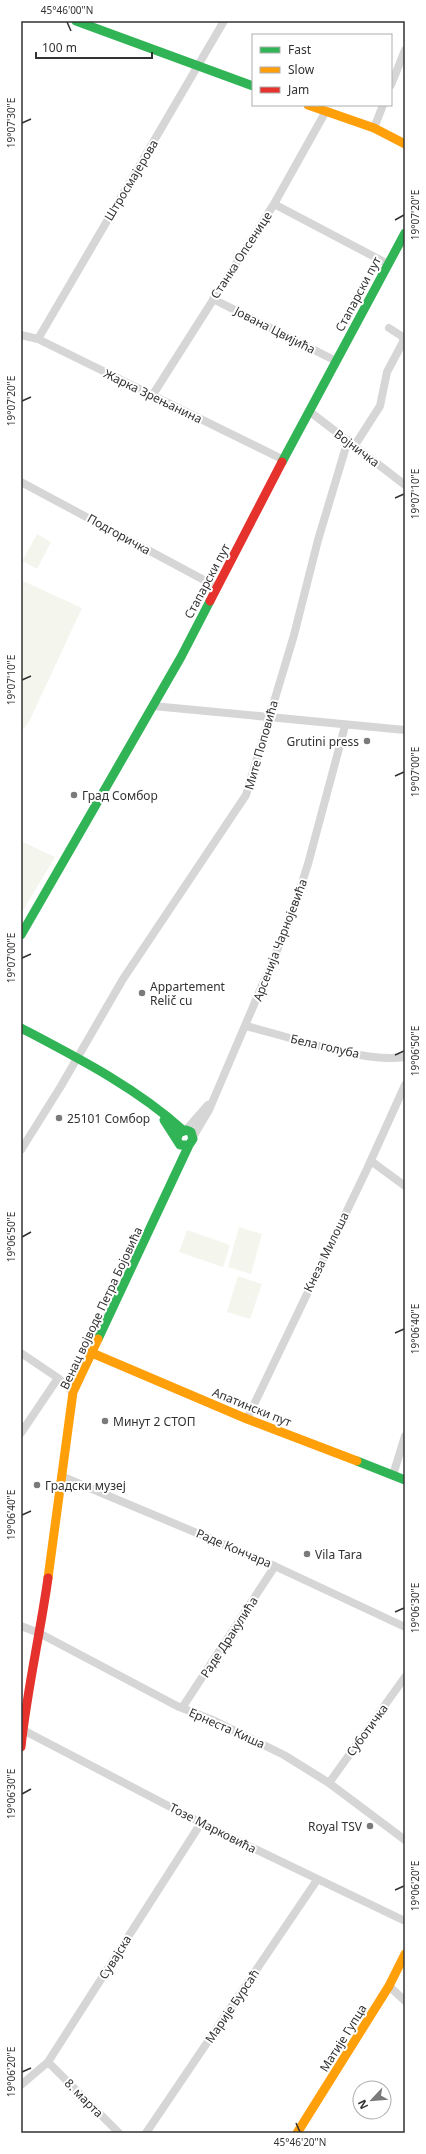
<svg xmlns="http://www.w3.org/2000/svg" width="426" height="2154" font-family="'Noto Sans',sans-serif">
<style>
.green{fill:#f4f6ee}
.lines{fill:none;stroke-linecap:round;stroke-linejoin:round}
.street{stroke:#d6d6d6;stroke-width:8}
.fast{stroke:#30b455;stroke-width:9}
.slow{stroke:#ff9f0a;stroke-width:9}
.jam{stroke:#e5322d;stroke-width:9}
.ticks{fill:none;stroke:#323232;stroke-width:1.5}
.poi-dot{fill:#7a7a7a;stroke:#fff;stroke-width:1.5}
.labels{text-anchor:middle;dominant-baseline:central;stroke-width:4;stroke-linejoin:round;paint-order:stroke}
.street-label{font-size:12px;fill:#323232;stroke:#fff}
.poi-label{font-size:12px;fill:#323232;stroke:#fff;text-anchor:start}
.neatline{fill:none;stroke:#323232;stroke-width:1.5}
.ticks-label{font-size:10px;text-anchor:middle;fill:#323232}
</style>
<rect width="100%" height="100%" fill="#fff"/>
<!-- green -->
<path class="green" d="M37 534 51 542 37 569 22 561Z
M21 580 82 608 29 722 21 732Z
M21 841 55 857 21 914Z
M239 1227 262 1234 251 1274 228 1267Z
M187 1230 230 1245 223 1267 179 1252Z
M238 1276 262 1284 250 1319 227 1312Z"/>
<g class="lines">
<!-- street -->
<path class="street" d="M391 85 405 50
M374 128 383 105
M274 204 388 264
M213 299 336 361
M21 335 38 339 284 460
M38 339 224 21
M152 396 274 204 326 111
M309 411 405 485
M355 445 380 406 387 372 403 342V337L389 328
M21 482 217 587
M153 706 405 730
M246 1026C287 1036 366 1064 405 1057
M186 1130 208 1105
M193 1137 209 1110 290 920 308 864 345 726
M21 1150 61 1086 123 979 246 795 294 635 318 540 348 440
M371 1161 405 1186
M21 1353 58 1378 73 1392
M247 1419 367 1169 405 1085
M21 1433 58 1378
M393 1475 405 1436
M61 1476 266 1562 405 1627
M21 1626 39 1633 177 1706 215 1721 284 1755 329 1783 405 1840
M182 1708 275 1566
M23 1730 201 1823 405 1921
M329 1783 405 1677
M389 1986 405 2001
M48 2062 119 2133
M21 2085 48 2062 201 1823
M146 2133 317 1880"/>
<!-- fast -->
<path class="fast" d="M76 21 253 86
M282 462 405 233
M21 935 181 657 210 601
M21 1028C78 1058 135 1087 183 1130
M164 1120 180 1145H189L193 1139 191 1132 186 1130 179 1133 177 1138
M98 1339 189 1145
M357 1461 405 1480"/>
<!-- slow -->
<path class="slow" d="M308 105 374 128 405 144
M92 1353 247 1419 357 1461
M48 1578 73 1392 98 1339
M297 2133 389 1986 405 1954"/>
<!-- jam -->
<path class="jam" d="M210 601 282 462
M21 1747C27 1690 40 1635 48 1578"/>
</g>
<!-- ticks -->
<path class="ticks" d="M67 22 71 31M22 123 31 119M395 220 404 215M22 401 31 397M395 498 404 494M22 680 31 676M395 776 404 772M22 958 31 954M395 1055 404 1051M22 1237 31 1232M395 1333 404 1329M22 1515 31 1511M395 1612 404 1608M22 1794 31 1789M395 1890 404 1886M22 2072 31 2068M296 2123 300 2132"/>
<!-- markers -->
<g class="poi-dot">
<circle cx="367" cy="741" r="4"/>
<circle cx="74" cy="795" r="4"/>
<circle cx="142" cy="993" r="4"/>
<circle cx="59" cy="1118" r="4"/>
<circle cx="105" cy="1421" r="4"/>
<circle cx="37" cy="1485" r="4"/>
<circle cx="307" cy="1554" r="4"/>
<circle cx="370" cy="1826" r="4"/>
</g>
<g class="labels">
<!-- street labels -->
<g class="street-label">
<text transform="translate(131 180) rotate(-59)">Штросмајерова</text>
<text transform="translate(241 255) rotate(-57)">Станка Опсенице</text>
<text transform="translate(358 294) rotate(-62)">Стапарски пут</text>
<text transform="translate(275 330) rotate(27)">Јована Цвијића</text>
<text transform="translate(153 396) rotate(26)">Жарка Зрењанина</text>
<text transform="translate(357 448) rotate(37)">Војничка</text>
<text transform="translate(119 534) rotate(29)">Подгоричка</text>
<text transform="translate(207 581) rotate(-62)">Стапарски пут</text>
<text transform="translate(261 745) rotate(-74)">Мите Поповића</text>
<text transform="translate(280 940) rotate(-69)">Арсенија Чарнојевића</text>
<text transform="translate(325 1046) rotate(13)">Бела голуба</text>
<text transform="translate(326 1252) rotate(-64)">Кнеза Милоша</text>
<text transform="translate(101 1308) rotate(-65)">Венац војводе Петра Бојовића</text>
<text transform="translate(252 1407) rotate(22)">Апатински пут</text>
<text transform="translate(234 1548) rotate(23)">Раде Кончара</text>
<text transform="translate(229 1637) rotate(-57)">Раде Дракулића</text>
<text transform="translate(227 1728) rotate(24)">Ернеста Киша</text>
<text transform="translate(367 1730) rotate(-54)">Суботичка</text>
<text transform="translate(213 1828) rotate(27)">Тозе Марковића</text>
<text transform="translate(115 1957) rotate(-58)">Сувајска</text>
<text transform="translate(232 2006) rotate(-56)">Марије Бурсаћ</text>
<text transform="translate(343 2038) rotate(-58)">Матије Гупца</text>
<text transform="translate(84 2098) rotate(45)">8. марта</text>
</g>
<!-- poi labels -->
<g class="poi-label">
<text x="359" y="741" text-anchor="end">Grutini press</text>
<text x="82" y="795">Град Сомбор</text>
<text x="150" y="986">Appartement<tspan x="150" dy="14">Relič cu</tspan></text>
<text x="67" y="1118">25101 Сомбор</text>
<text x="113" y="1421">Минут 2 СТОП</text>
<text x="45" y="1485">Градски музеј</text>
<text x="315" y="1554">Vila Tara</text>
<text x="362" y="1826" text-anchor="end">Royal TSV</text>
</g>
</g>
<!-- border -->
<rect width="426" height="2154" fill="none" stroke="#ffffff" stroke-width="44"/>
<!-- legend -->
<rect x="252" y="34" width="140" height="72" fill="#ffffff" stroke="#adadad"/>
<rect x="260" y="47" width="20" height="6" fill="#30b455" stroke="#adadad"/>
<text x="288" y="54" font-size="12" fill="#323232">Fast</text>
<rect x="260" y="67" width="20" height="6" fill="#ff9f0a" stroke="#adadad"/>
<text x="288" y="74" font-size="12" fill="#323232">Slow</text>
<rect x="260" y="87" width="20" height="6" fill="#e5322d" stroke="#adadad"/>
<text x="288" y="94" font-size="12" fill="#323232">Jam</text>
<!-- north arrow -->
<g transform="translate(372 2100) rotate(244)"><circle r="19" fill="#ffffff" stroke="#adadad"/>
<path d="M0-3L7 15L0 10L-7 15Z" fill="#7a7a7a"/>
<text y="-6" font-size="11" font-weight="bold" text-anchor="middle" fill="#323232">N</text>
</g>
<!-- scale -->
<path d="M36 52v6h116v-6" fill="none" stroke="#323232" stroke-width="2"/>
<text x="42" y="52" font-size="12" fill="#323232" stroke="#ffffff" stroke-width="3" paint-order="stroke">100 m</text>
<rect x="22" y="22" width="382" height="2110" class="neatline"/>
<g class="ticks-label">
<text x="67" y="14">45°46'00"N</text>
<text transform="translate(11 123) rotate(-90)" y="4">19°07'30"E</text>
<text transform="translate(415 215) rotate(-90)" y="4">19°07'20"E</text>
<text transform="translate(11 401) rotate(-90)" y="4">19°07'20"E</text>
<text transform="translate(415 494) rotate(-90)" y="4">19°07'10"E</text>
<text transform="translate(11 680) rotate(-90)" y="4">19°07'10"E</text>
<text transform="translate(415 772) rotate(-90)" y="4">19°07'00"E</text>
<text transform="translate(11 958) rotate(-90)" y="4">19°07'00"E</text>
<text transform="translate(415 1051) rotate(-90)" y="4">19°06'50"E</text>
<text transform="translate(11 1237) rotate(-90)" y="4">19°06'50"E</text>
<text transform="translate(415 1329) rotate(-90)" y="4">19°06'40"E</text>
<text transform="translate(11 1515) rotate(-90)" y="4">19°06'40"E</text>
<text transform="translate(415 1608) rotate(-90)" y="4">19°06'30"E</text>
<text transform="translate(11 1794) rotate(-90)" y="4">19°06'30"E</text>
<text transform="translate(415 1886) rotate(-90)" y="4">19°06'20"E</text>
<text transform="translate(11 2072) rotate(-90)" y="4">19°06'20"E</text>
<text x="300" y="2146">45°46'20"N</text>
</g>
</svg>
